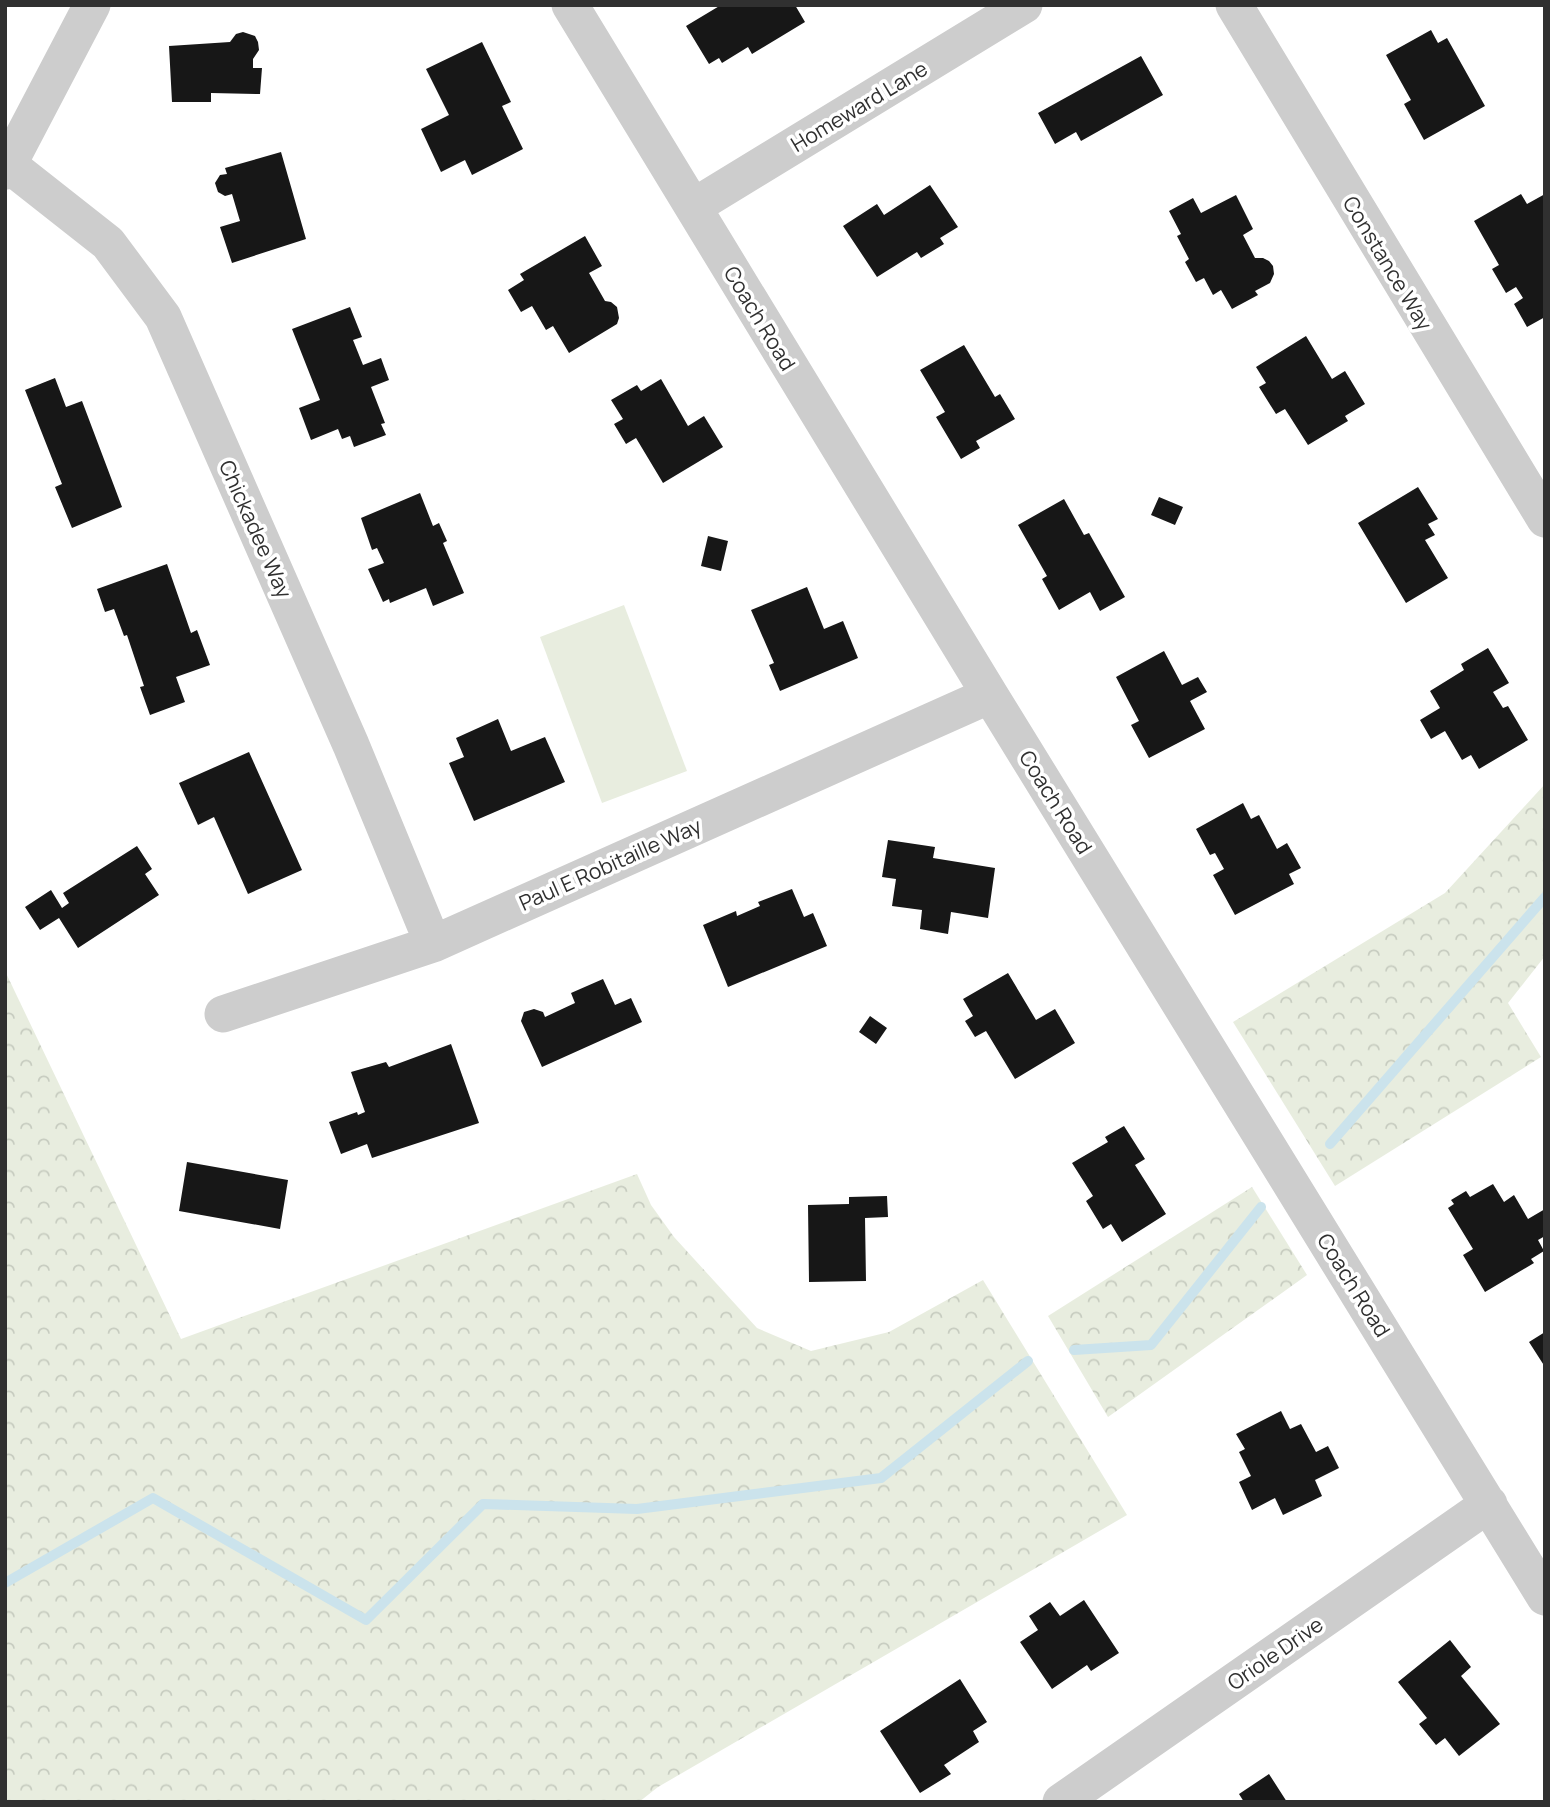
<svg xmlns="http://www.w3.org/2000/svg" width="1550" height="1807" font-family="Manrope,sans-serif">
<style>
.grass{fill:#e8eddf}
.forest{fill:url(#forest-crowns)}
.lines{fill:none;stroke-linecap:round;stroke-linejoin:round}
.stream{stroke:#cbe3ec;stroke-width:10}
.building{fill:#171717}
.minor{stroke:#cdcdcd;stroke-width:37}
.labels{text-anchor:middle;dominant-baseline:central;stroke-width:7;stroke-linejoin:round;paint-order:stroke}
.street-label{font-size:21px;fill:#303030;stroke:#fff}
</style>
<defs>
<pattern id="forest-crowns" width="20" height="18" patternUnits="userSpaceOnUse" patternTransform="scale(1.75)"><rect width="20" height="18" fill="#e8eddf"/><path d="M2 6a3 3 0 1 1 6 0M12 15a3 3 0 1 1 6 0" fill="none" stroke="#c7ccc0"/></pattern>
</defs>
<rect width="100%" height="100%" fill="#fff"/>
<!-- grass -->
<path class="grass" d="M624 605 687 771 602 803 540 637Z"/>
<!-- forest -->
<path class="forest" d="M1545 784V956L1508 1003 1541 1057 1335 1186 1233 1022 1445 893Z
M5 971 181 1339 637 1174 651 1205 674 1237 757 1328 811 1351 889 1332 983 1280 1127 1515 658 1787 639 1802H5Z
M1252 1187 1307 1275 1108 1417 1048 1316Z"/>
<g class="lines">
<!-- stream -->
<path class="stream" d="M1330 1144 1545 897
M1074 1350 1151 1345 1261 1207
M5 1583 153 1498 366 1620 483 1504 637 1509 881 1478 1028 1361"/>
</g>
<!-- building -->
<path class="building" d="M721 5H795L805 22 752 54 748 47 722 63 719 58 709 64 686 26Z
M1431 30 1438 43 1447 38 1485 106 1424 140 1404 104 1411 100 1386 55Z
M243 32 255 36 258 42 259 50 253 59V68H262L260 94 211 93V102H172L169 46 230 42 236 34Z
M482 42 511 102 502 106 523 149 472 175 465 160 441 172 421 129 449 115 426 69Z
M1141 56 1163 95 1081 141 1076 132 1055 144 1038 113Z
M281 152 306 239 232 263 220 227 240 221 232 194 225 196 218 192 215 183 220 175 227 174 225 168Z
M930 185 958 227 940 238 944 244 921 258 917 252 877 277 843 226 877 204 884 215Z
M1521 194 1527 204 1545 194V317L1527 327 1514 304 1523 298 1516 287 1506 293 1492 269 1499 265 1474 221Z
M1236 195 1253 229 1243 235 1255 258H1263L1269 261 1273 266 1274 274 1270 283 1255 291 1258 295 1232 309 1221 290 1213 295 1204 278 1196 282 1185 262 1189 259 1177 236 1181 234 1169 211 1193 198 1201 213Z
M585 236 602 266 589 273 605 301 611 302 617 307 619 318 617 324 569 353 553 326 546 330 532 306 521 312 508 290 524 280 520 274Z
M350 307 362 337 353 340 363 365 381 358 389 380 371 387 385 423 381 424 386 435 354 447 350 436 342 439 338 429 311 440 299 408 320 400 292 329Z
M1306 336 1332 379 1345 371 1365 404 1345 416 1348 421 1308 445 1285 409 1276 414 1259 387 1266 383 1256 367Z
M964 345 995 397 1000 394 1015 419 976 441 980 448 961 459 936 417 945 412 920 370Z
M55 378 66 407 82 401 122 507 72 528 55 487 62 484 25 390Z
M661 379 688 426 704 416 723 447 663 483 636 438 626 444 614 424 623 419 611 400 637 385 641 391Z
M1418 487 1438 519 1428 524 1435 535 1425 540 1448 578 1406 603 1358 523Z
M420 493 433 526 439 523 447 541 443 543 464 593 433 606 426 588 390 603 389 599 383 602 368 569 384 563 377 548 372 550 361 518Z
M1159 497 1183 507 1175 525 1151 515Z
M1064 499 1084 535 1089 533 1125 597 1100 611 1090 592 1059 610 1042 579 1047 576 1018 525Z
M708 536 728 541 721 571 701 566Z
M167 564 191 633 197 630 210 665 176 677 185 702 150 715 140 687 144 686 127 635 124 636 114 609 105 612 97 589Z
M807 587 824 629 843 621 858 658 780 691 769 665 774 663 751 610Z
M1488 648 1509 683 1493 692 1503 708 1508 706 1528 740 1479 769 1471 755 1462 760 1445 731 1431 739 1420 720 1440 708 1430 691 1464 670 1461 664Z
M1164 651 1182 685 1198 677 1207 692 1190 701 1205 729 1149 758 1131 725 1139 721 1116 677Z
M498 719 511 751 545 737 565 782 474 821 449 763 464 757 456 738Z
M249 752 302 870 248 894 214 817 198 825 179 783Z
M1243 803 1251 819 1259 815 1277 849 1287 843 1301 868 1289 874 1294 884 1235 915 1213 875 1224 869 1215 853 1210 855 1196 829Z
M888 840 935 847 933 858 995 868 988 918 951 912 948 934 920 929 922 910 892 906 896 879 882 877Z
M137 846 152 869 145 874 159 895 78 948 59 918 40 930 25 907 51 890 62 908 69 903 63 893Z
M792 889 804 917 813 913 827 946 728 987 703 925 736 911 737 916 760 906 758 902Z
M1008 973 1036 1020 1055 1009 1075 1043 1015 1079 986 1031 975 1037 965 1021 973 1016 963 999Z
M603 979 615 1005 631 998 642 1022 542 1067 521 1021 524 1012 534 1009 543 1012 545 1017 575 1003 571 993Z
M870 1016 887 1028 876 1044 859 1032Z
M451 1044 479 1123 372 1158 367 1144 341 1154 329 1122 357 1112 358 1115 365 1112 351 1072 386 1062 389 1067Z
M1124 1126 1145 1159 1135 1165 1166 1214 1122 1242 1111 1224 1103 1229 1086 1201 1093 1196 1072 1163 1108 1142 1105 1137Z
M187 1162 288 1180 280 1229 179 1211Z
M1493 1184 1504 1202 1514 1195 1528 1219 1545 1209V1236L1538 1240 1544 1251 1531 1259 1534 1263 1485 1292 1463 1255 1473 1249 1448 1208 1454 1204 1451 1200 1466 1191 1470 1197Z
M887 1196 888 1217 865 1218 866 1281 809 1282 808 1205 849 1204V1197Z
M1545 1332V1367L1529 1342Z
M1281 1411 1290 1429 1301 1424 1316 1452 1328 1446 1339 1468 1315 1480 1322 1496 1283 1515 1275 1498 1252 1510 1239 1482 1251 1476 1239 1452 1245 1449 1236 1434Z
M1084 1600 1119 1653 1091 1671 1087 1665 1052 1689 1020 1642 1038 1630 1029 1616 1050 1602 1060 1616Z
M1450 1640 1471 1667 1461 1676 1500 1724 1459 1756 1445 1738 1436 1745 1419 1724 1427 1718 1398 1682Z
M960 1679 987 1722 973 1731 979 1742 944 1765 951 1774 920 1793 880 1731Z
M1269 1774 1287 1802H1244L1239 1794Z"/>
<g class="lines">
<!-- minor -->
<path class="minor" d="M570 5 990 695 1545 1597
M1234 5 1545 519
M9 165 108 243 163 317 351 745 433 944
M5 171 92 5
M693 207 1024 5
M223 1014 433 944 990 695
M1061 1802 1489 1504"/>
</g>
<g class="labels">
<!-- street labels -->
<g class="street-label">
<text transform="translate(859 106) rotate(-31)">Homeward Lane</text>
<text transform="translate(1388 263) rotate(59)">Constance Way</text>
<text transform="translate(760 318) rotate(59)">Coach Road</text>
<text transform="translate(256 529) rotate(66)">Chickadee Way</text>
<text transform="translate(1056 802) rotate(58)">Coach Road</text>
<text transform="translate(610 864) rotate(-24)">Paul E Robitaille Way</text>
<text transform="translate(1354 1285) rotate(58)">Coach Road</text>
<text transform="translate(1275 1653) rotate(-35)">Oriole Drive</text>
</g>
</g>
<!-- border -->
<rect width="1550" height="1807" fill="none" stroke="#303030" stroke-width="14"/>
</svg>
